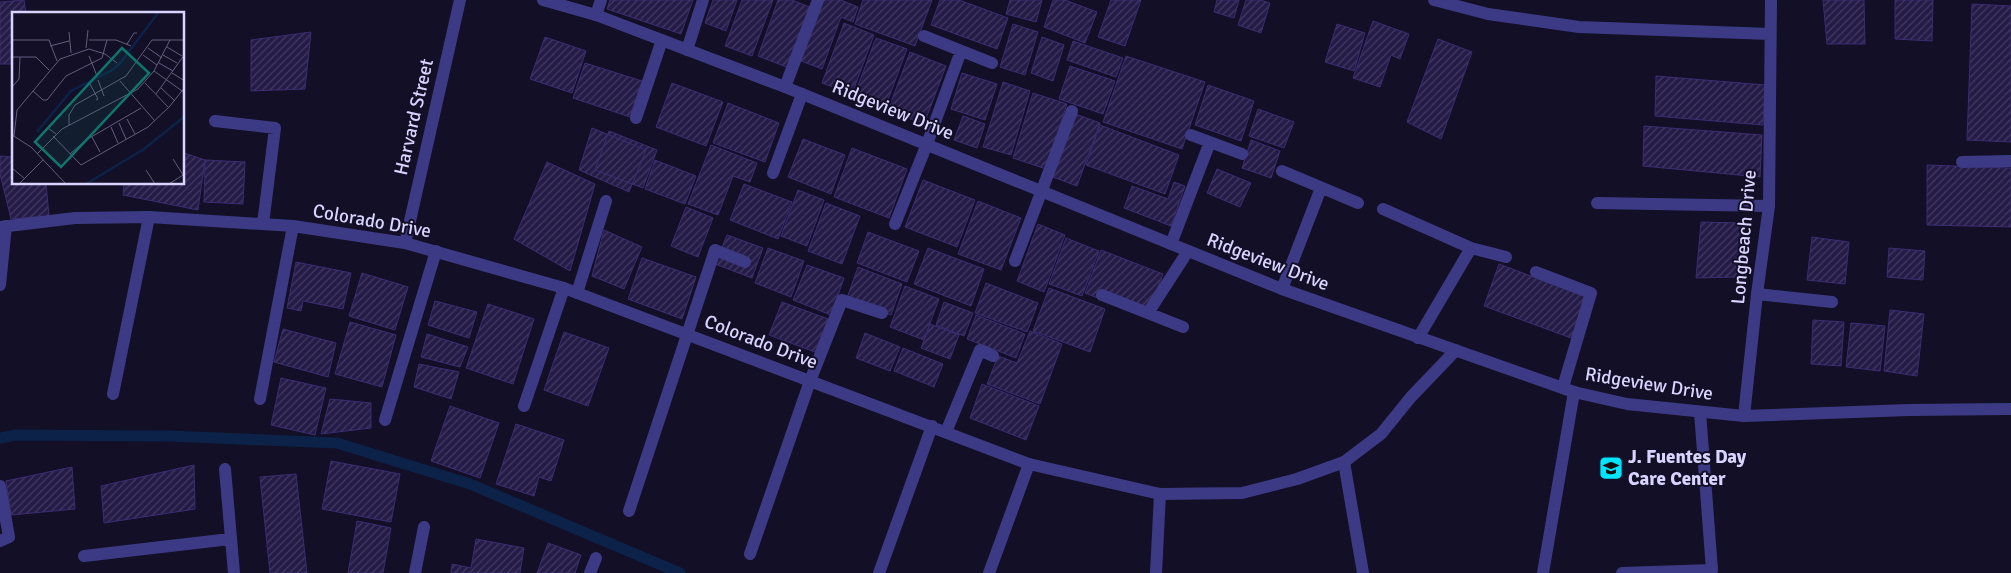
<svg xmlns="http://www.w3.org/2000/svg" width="2011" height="573" font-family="Signika,sans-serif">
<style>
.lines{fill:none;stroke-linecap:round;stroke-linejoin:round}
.stream{stroke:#0c2248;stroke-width:11}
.building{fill:url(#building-hatch);stroke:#3b2d73}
.lane{stroke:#3d3a85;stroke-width:12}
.street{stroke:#3d3a85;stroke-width:12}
.labels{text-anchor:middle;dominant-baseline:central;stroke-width:4;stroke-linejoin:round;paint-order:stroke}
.street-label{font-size:19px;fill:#d9d4ff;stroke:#130f26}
.poi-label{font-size:19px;font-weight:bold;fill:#d9d4ff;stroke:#130f26;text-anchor:start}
.inset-river{fill:none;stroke:#0c2248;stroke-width:2.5}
.inset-road{fill:none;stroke:#625e7d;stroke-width:1}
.view{fill:#0f766e;fill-opacity:0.15;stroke:#0f766e;stroke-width:2.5}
.inset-edge{fill:none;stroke:#d9d4ff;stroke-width:2.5}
</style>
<defs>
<pattern id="building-hatch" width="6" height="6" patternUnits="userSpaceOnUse" patternTransform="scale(1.25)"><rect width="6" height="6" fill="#241b47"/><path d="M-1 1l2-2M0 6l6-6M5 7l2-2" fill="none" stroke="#433b63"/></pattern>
</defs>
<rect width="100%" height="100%" fill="#130f26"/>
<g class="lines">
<!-- stream -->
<path class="stream" d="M0 438 16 435 169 436 337 443 470 484 680 573"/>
</g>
<!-- building -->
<path class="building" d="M24 0 26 14H14V64H0V2Z
M610 0H693L681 34 607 9Z
M713 0H737L726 31 705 23Z
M742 0H773L752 56 725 46Z
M778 0H792L812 8 789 68 758 56Z
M819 0H841L858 7 853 22 841 17 822 69 796 59Z
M863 0H932L915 46 855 24Z
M940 0H959L1008 18 997 49 931 25Z
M1010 0H1042L1036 22 1006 14Z
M1053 0H1065L1097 12 1085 43 1044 27Z
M1111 0H1141L1125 46 1098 37Z
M1217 0H1239L1234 18 1214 12Z
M1246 0H1260L1270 3 1261 33 1238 25Z
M1823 0H1864L1865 44H1827Z
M1895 0H1933L1932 41 1895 39Z
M1972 4 2011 6V142L1967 140Z
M1373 21 1409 34 1400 59 1391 55 1380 87 1353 78Z
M844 23 874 35 852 94 822 83Z
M1013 24 1038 32 1025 75 1000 67Z
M1337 24 1365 33 1354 71 1325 62Z
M311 32 305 89 251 91V40Z
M545 37 586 51 572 93 530 79Z
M1042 37 1064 45 1053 81 1031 73Z
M876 38 907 49 885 108 854 96Z
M1438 39 1472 52 1441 139 1407 122Z
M1073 41 1123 58 1116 77 1067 60Z
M910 52 946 66 924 124 888 110Z
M1126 56 1205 82 1182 149 1103 122Z
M585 63 642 81 630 117 573 98Z
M1070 66 1115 81 1103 114 1059 99Z
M962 73 997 84 985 120 951 109Z
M1656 76 1765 85 1763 125 1655 116Z
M1003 82 1030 91 1011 155 983 147Z
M672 83 723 102 706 146 656 127Z
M1208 85 1254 101 1241 141 1195 125Z
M1033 93 1067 104 1046 169 1013 158Z
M728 103 779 123 765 162 713 143Z
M1258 109 1294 122 1284 148 1249 136Z
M1073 113 1100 123 1077 186 1050 176Z
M963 116 985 124 977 148 954 140Z
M1100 125 1179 155 1165 194 1086 165Z
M1644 126 1762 135 1760 177 1643 166Z
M592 128 646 150 629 192 579 170Z
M609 131 657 150 643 188 595 170Z
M803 139 845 155 831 194 788 177Z
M1251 140 1280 151 1271 178 1242 168Z
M711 145 757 163 750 182 733 176 718 215 688 204Z
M852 148 907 169 889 218 834 197Z
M184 153 205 160 198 210 123 195 124 184H184Z
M0 156 14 157V184H46L49 216 11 219 0 174Z
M205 160 245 162 243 204 204 202Z
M655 160 696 176 685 204 645 189Z
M547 162 595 184 570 271 514 239Z
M1927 165 2011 168V227L1927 225Z
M1217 169 1251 183 1240 207 1207 193Z
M923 180 975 200 957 247 905 227Z
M1174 182 1185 186 1171 226 1124 208 1132 186 1168 199Z
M744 184 792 202 778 239 730 220Z
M798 190 824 200 807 246 781 236Z
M978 201 1021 218 1001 270 958 254Z
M826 203 860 216 842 264 808 251Z
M686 207 713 218 698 257 671 246Z
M1701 222 1742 223 1739 277 1696 278Z
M1038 224 1065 235 1044 292 1017 281Z
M604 230 642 247 624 289 592 276Z
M868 232 919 251 907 282 857 263Z
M727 235 763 248 752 278 715 264Z
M1812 237 1849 242 1845 284 1807 280Z
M1066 238 1099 251 1082 296 1049 284Z
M768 248 804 261 791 297 755 283Z
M928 248 984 269 971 306 914 284Z
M1889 248 1925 251 1923 280 1887 277Z
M1101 250 1163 274 1147 317 1085 293Z
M642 258 696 277 682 319 628 299Z
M296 262 351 273 343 309 303 301 301 311 287 308Z
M1499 264 1586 297 1571 338 1484 306Z
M807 265 844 278 831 315 793 300Z
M858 267 902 284 891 315 847 298Z
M362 273 408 287 395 330 349 316Z
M986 283 1038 303 1027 332 975 313Z
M905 286 939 299 924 340 890 327Z
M1049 288 1105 309 1090 352 1033 331Z
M435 301 477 312 469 338 428 325Z
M782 302 828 319 815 352 769 335Z
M944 302 973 313 964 336 936 325Z
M488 304 534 319 513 384 466 368Z
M1890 310 1924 314 1917 376 1884 371Z
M976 315 1025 334 1016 358 967 339Z
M1813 320 1844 322 1841 366 1811 364Z
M350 322 396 335 382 387 335 374Z
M1851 323 1885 326 1880 371 1846 367Z
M930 324 959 335 950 359 921 348Z
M283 329 336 343 328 377 274 362Z
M1030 331 1062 344 1040 404 987 384 998 356 1017 363Z
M564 332 609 348 588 406 544 390Z
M865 333 900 347 890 371 856 358Z
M427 334 468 347 460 367 421 357Z
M903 348 943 364 934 387 894 371Z
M419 364 459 372 451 399 414 387Z
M281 378 326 388 315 435 271 425Z
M982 384 1039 406 1026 440 970 418Z
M330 399 371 403V428L321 434Z
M450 406 499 423 480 478 431 461Z
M516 424 564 440 551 481 539 477 534 496 496 484Z
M331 461 400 474 391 522 322 509Z
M194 465 195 509 104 523 101 486Z
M72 467 75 509 11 515 6 481Z
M296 474 307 573H270L260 477Z
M357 521 391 528 383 573H348Z
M476 539 524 548 520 573H451L452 564 471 568Z
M548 543 581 555 575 573H537Z"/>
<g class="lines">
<!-- lane -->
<path class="lane" d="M596 15 601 0
M924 36 992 63
M687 50 703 0
M785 87 818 0
M636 118 662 40
M215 121 275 128 263 224
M1191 135 1242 154
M1962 162 2011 161
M1282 171 1358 203
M773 173 802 94
M1597 203 1769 206
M1383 209 1471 248 1506 257
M895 224 927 144 961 51
M1171 244 1210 142
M1015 261 1072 111
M1536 272 1591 293 1563 387
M0 285 6 226
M1282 289 1321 188
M577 293 606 201
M1757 294 1832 302
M1102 295 1183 327
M1148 313 1188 251
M1418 338 1471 248
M113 394 149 217
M260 399 293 226
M524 406 564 288
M385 420 436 251
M946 432 980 350 993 356
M1344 462 1363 573
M225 469 234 573
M0 486 9 537 0 541
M629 511 715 250 745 262
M750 554 810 381 842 300 882 313
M84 556 230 539
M415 573 424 527
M590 573 596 558
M879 573 932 426
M989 573 1029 464
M1156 573 1160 494
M1543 573 1574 392
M1622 573 1712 570 1700 412"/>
<!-- street -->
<path class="street" d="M543 0 596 15 785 87 1282 289 1574 392 1627 404 1744 416 1909 410 2011 409
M1434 0 1488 14 1579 27 1770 34
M0 227 75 218 149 217 293 226 405 243 564 288 1029 464 1160 494 1242 493 1297 479 1344 462 1381 434 1411 397 1456 350
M405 243 460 0
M1744 416 1757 294 1769 206 1771 0"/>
</g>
<!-- icons -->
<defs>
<g id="school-square" transform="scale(1.25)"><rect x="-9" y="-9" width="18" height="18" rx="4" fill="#00e5ff" stroke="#130f26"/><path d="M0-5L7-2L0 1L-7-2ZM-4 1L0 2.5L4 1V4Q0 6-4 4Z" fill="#111"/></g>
</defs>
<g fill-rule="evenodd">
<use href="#school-square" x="1611" y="468"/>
</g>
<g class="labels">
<!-- street labels -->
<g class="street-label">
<text transform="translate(893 110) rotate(22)">Ridgeview Drive</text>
<text transform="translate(414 117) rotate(-77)">Harvard Street</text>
<text transform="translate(372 221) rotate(10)">Colorado Drive</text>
<text transform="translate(1744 237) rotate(-85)">Longbeach Drive</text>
<text transform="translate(1268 262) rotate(21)">Ridgeview Drive</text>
<text transform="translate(761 342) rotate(21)">Colorado Drive</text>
<text transform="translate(1649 384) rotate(9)">Ridgeview Drive</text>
</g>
<!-- poi labels -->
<g class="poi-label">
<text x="1628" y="457">J. Fuentes Day<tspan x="1628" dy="22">Care Center</tspan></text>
</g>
</g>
<!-- overview -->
<g transform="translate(12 12)">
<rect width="172" height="172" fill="#130f26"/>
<path class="inset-river" d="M25 120 59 79 102 57 109 50 146 1M74 172 132 137 173 104"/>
<path class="inset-road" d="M57 20 59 41M0 28H37L45 49M77 28H104L119 34M115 32 122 21H125M38 34 57 29M155 35 170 44M74 36 76 18M136 36 150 46M131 43 145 53M151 43 165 51M77 44 85 64M0 45H24L37 58M147 51 161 59M142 59 173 81M160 61 173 69M86 68 92 84M108 69 143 109M133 71 157 96M78 72 86 87 84 88M0 75 7 67 8 45M149 76 163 89M21 79 31 88H35L54 64 90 46 95 28M144 82 173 42M115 107 123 122M40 111 36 116 44 122M107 111 114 127M57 113V103L63 93 114 64 140 28H173M99 115 106 131M0 123 19 135 54 172M2 124 5 98 48 47 77 37 93 42 105 51M41 124 69 153 136 115 158 94 173 75M80 125 88 140M25 142 50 117 126 77 142 59 158 28M58 142 74 128 129 96M161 147 173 166M0 156 13 167M134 158 143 172M7 172 31 148M157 172 171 163"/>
<path class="view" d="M110 36 137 61 49 155 23 130Z"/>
<rect width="172" height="172" class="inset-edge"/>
</g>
</svg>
